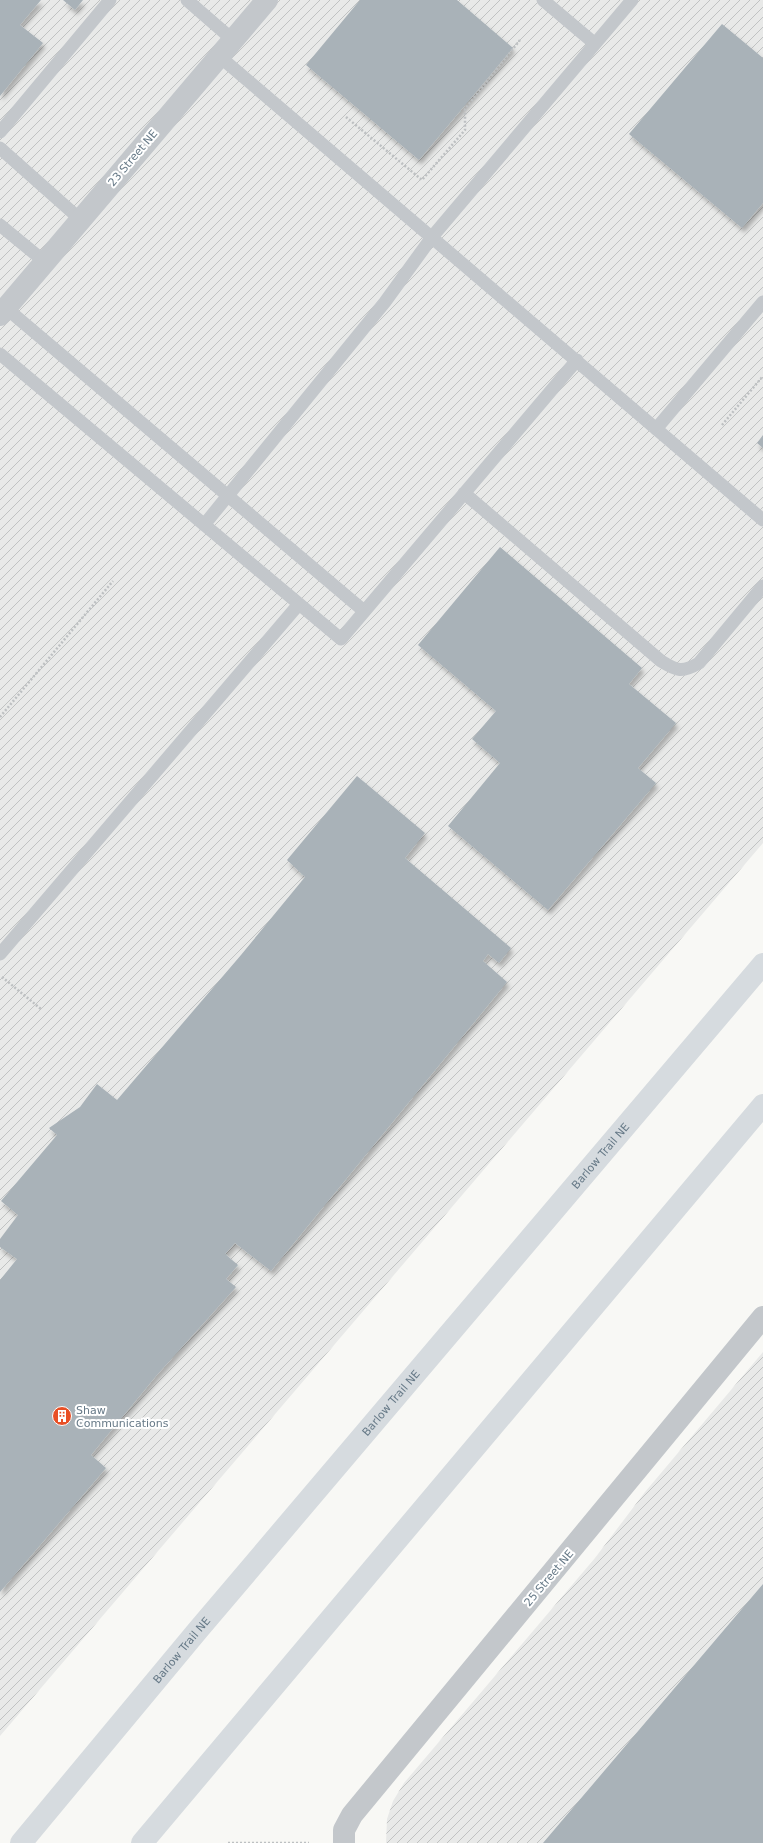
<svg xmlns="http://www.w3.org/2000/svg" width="763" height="1843" font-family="'DejaVu Sans',sans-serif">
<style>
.industrial{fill:url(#industrial-furrows)}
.building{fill:#a9b2b8;filter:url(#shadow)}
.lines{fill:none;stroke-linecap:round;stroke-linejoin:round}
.path{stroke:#bdc0c2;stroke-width:2.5;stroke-dasharray:2 2;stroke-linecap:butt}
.service{stroke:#c3c7cb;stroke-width:13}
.minor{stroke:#c3c7cb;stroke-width:22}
.tertiary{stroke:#c3c7cb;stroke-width:22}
.primary{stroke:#d6dbdf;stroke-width:22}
.labels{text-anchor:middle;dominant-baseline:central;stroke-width:4;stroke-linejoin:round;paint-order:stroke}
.street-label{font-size:11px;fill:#667987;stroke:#fff}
.poi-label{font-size:11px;fill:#667987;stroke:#fff;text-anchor:start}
</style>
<defs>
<pattern id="industrial-furrows" width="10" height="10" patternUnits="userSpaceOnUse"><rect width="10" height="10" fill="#e8e9e8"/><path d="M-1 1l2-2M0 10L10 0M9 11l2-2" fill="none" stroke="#c0c2c2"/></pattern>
<filter id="shadow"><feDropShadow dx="2.5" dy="4.5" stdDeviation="2" flood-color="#0004"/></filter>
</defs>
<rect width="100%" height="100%" fill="#f8f8f5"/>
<!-- industrial -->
<path class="industrial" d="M0 0H763V843L0 1736Z
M763 1352V1843H386L387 1819 393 1801 404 1783 595 1558 645 1492Z"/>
<!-- building -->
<path class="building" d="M0 0H41L20 25 43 43 0 96Z
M63 0H83L75 10Z
M360 0H457L513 48 419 160 306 65Z
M722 24 763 58V203L742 228 629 134Z
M763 435V448L757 443Z
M500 547 642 668 629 684 676 723 638 768 656 783 548 910 448 826 500 763 472 739 496 711 418 645Z
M357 776 425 833 405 858 511 948 499 963 488 954 483 961 507 982 271 1271 235 1243 225 1254 238 1265 226 1279 236 1287 156 1376 91 1455 106 1468 0 1592V1280L17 1259 0 1247V1239L18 1215 1 1201 57 1135 49 1128 80 1107 97 1084 117 1100 241 955 305 877 287 860Z
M763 1584V1843H543Z"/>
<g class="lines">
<!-- path -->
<path class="path" d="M346 117 422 180 465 130V109L520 40
M722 425 763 376
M0 717 113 581
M2 977 41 1009
M228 1843H309"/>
<!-- service -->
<path class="service" d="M187 0 233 40
M543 0 594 43
M219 56 763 520
M0 132 110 0
M0 148 81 220
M0 225 45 262
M6 308 364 611
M0 354 341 639 577 360
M656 429 763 302
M464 493 661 661C677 671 682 673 699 663L763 586
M204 525 385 302 432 237 632 0
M0 954 299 604"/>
<!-- minor -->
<path class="minor" d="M344 1843V1830L352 1815 763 1317"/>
<!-- tertiary -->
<path class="tertiary" d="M0 315 267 0"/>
<!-- primary -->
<g class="primary">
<path id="s1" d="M21 1843 198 1630 763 964"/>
<path d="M142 1843 763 1105"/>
</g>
</g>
<!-- icons -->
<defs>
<g id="building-disc" transform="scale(1)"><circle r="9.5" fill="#e84f25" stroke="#fff"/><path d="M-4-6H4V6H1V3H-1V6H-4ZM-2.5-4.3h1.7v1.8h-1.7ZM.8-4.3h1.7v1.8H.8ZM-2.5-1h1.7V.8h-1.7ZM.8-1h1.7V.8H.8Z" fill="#fff"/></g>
</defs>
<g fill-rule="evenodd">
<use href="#building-disc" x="62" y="1416"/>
</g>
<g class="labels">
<!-- street labels -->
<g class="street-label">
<text transform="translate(133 158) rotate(-50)">23 Street NE</text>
<text stroke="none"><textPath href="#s1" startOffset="899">Barlow Trail NE</textPath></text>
<text stroke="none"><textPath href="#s1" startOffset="575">Barlow Trail NE</textPath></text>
<text transform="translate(549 1578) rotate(-50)">25 Street NE</text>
<text stroke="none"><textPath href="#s1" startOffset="251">Barlow Trail NE</textPath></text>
</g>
<!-- poi labels -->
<g class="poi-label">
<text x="76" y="1410">Shaw<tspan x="76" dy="13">Communications</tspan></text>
</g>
</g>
</svg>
